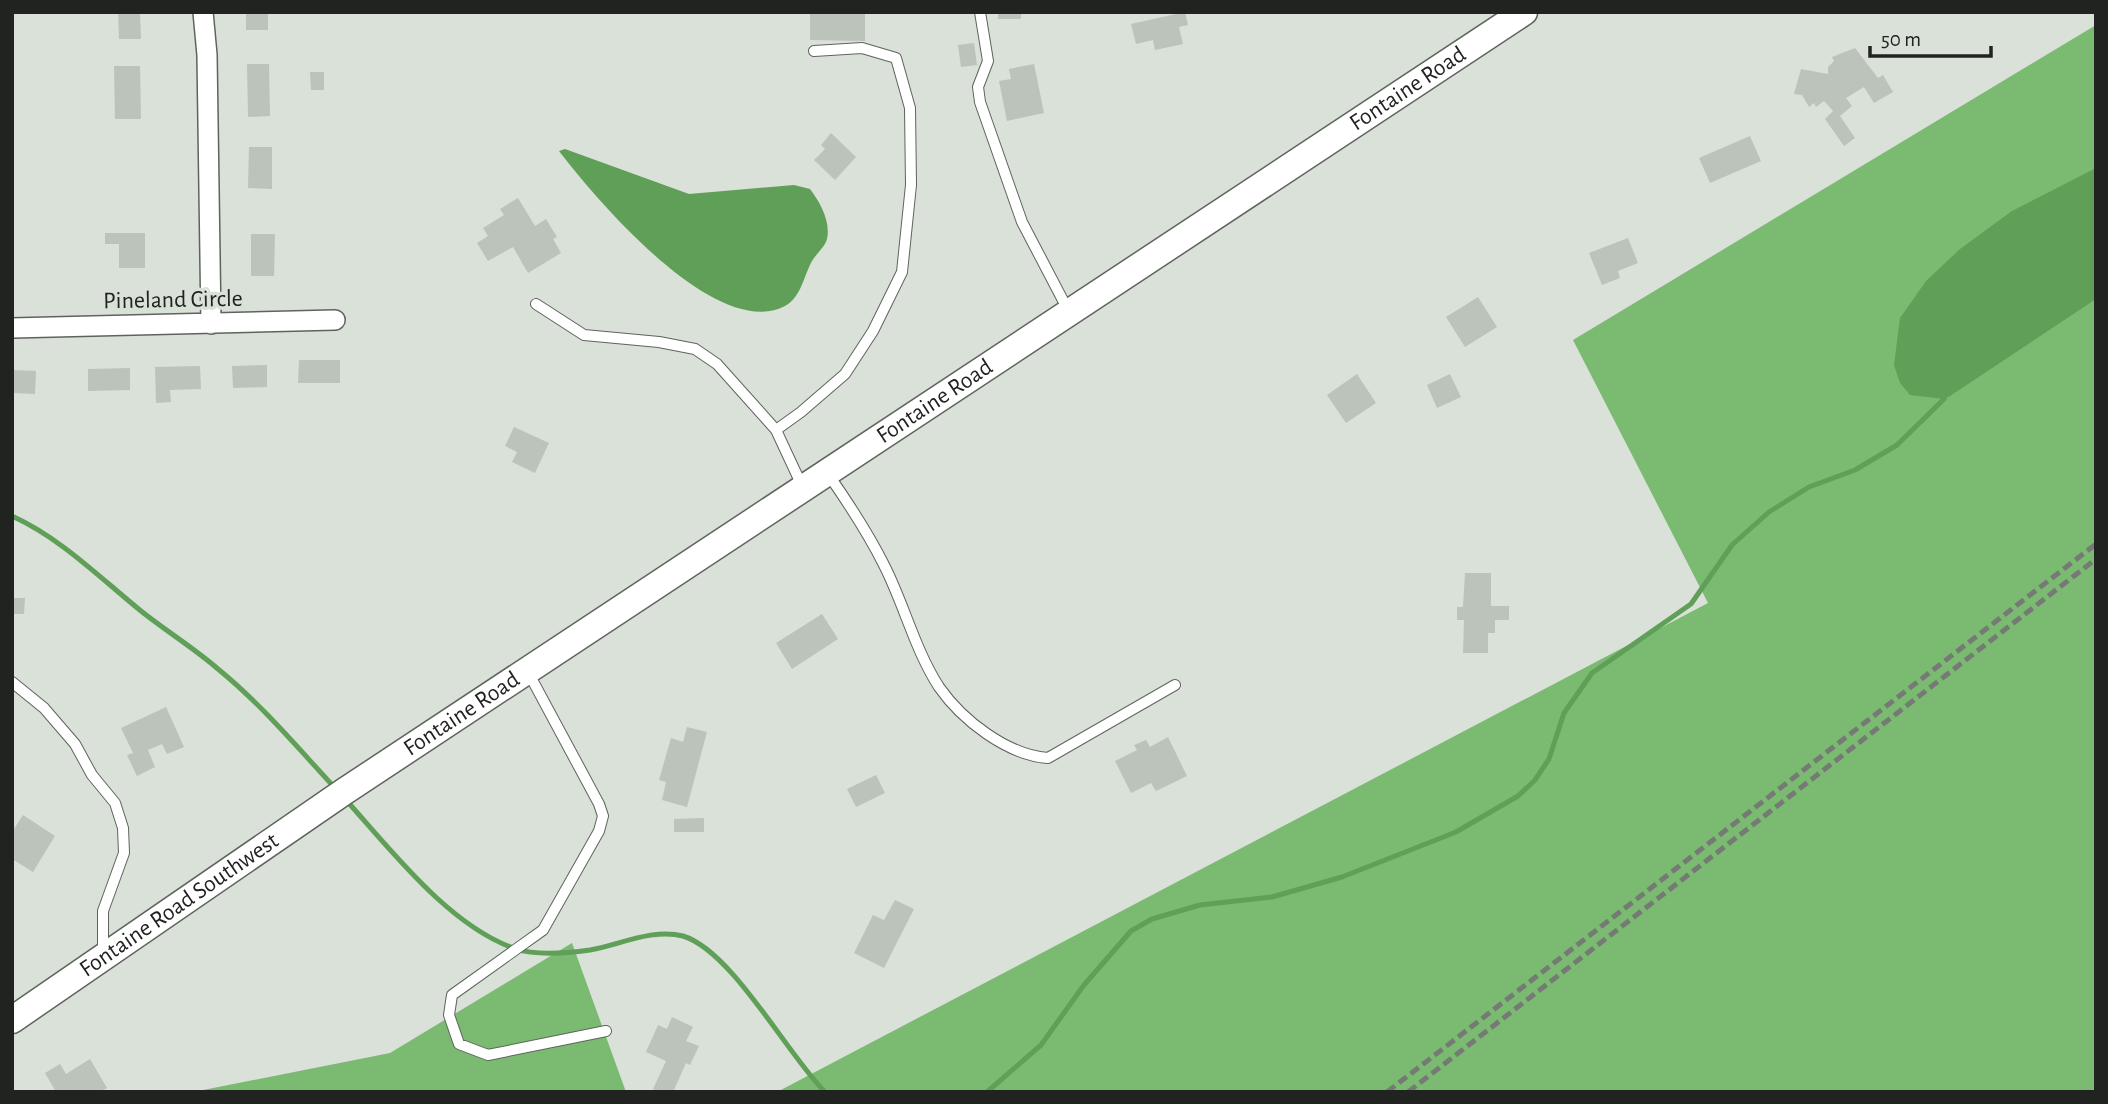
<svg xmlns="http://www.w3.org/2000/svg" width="2108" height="1104" font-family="'Alegreya Sans',sans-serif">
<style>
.forest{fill:#7aba71}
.water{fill:#609f57}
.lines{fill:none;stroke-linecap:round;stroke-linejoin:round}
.stream{stroke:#609f57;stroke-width:5}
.building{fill:#bbc3ba}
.lane-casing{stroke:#5e645d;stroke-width:12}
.street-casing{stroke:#5e645d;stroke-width:22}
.secondary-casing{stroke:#5e645d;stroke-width:29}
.lane{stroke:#fff;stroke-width:10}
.street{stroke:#fff;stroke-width:19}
.secondary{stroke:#fff;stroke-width:26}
.rail{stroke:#757a74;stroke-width:5;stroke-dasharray:10 5;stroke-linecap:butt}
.labels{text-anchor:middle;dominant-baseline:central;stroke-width:7;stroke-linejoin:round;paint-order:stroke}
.street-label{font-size:24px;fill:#202320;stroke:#d9e1d8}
</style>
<rect width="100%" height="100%" fill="#d9e1d8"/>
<!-- forest -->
<path class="forest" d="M2096 25V1092H777L1708 603 1573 340Z
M572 943 626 1092H193L390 1053Z"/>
<!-- water -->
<path class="water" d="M565 149 689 194 794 185 810 189C820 202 831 222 827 239 825 247 816 254 812 261 804 275 801 298 785 306 716 342 595 198 559 151Z
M2096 168V299L1950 396 1944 399 1910 395 1900 383 1894 365 1900 318 1926 281 1960 249 2012 211Z"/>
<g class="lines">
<!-- stream -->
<path class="stream" d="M12 516C62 539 99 577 141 611 166 631 194 648 218 669 261 704 297 747 335 788
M346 800C391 850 450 927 516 949 537 956 568 953 590 950 619 945 653 928 683 936 732 951 787 1054 825 1092
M987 1092 1041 1045 1084 985 1131 931 1152 919 1200 905 1272 897 1342 877 1456 832 1518 796 1535 780 1549 759 1564 713 1592 673 1691 604 1732 545 1769 512 1809 487 1855 470 1897 445 1944 399"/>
</g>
<!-- building -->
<path class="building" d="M118 12H140L141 39H119Z
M246 12H268V30H246Z
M810 12H865V41L810 40Z
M998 12H1021V19H998Z
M1185 12 1188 25 1179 27 1183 44 1155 50 1153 40 1136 44 1131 24Z
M974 43 977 65 961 67 958 45Z
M1855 48 1878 78 1883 75 1893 92 1874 103 1864 87 1846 98 1852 106 1840 116 1855 138 1844 146 1825 119 1833 111 1824 101 1816 107 1814 103 1809 107 1802 95 1794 94 1801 69 1828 74V67L1834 61 1832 57Z
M247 64H269L270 116 248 117Z
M1034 64 1044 113 1007 121 999 81 1011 79 1009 69Z
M114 66H140L141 119H115Z
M310 72H324V90H311Z
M831 133 856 157 835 180 814 160 825 149 821 145Z
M1750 136 1761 161 1710 183 1699 158Z
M249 147H272V189L248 188Z
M518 198 535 226 546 219 557 237 553 239 561 253 528 273 513 247 488 261 477 243 488 236 483 228 504 215 500 209Z
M105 233H145V268H119V244H105Z
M251 234H275L274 276H251Z
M1628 238 1638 263 1618 271 1620 278 1602 285 1589 253Z
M1478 297 1497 327 1465 347 1446 317Z
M299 360H340V383H298Z
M267 365V387L233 388 232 366Z
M200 366 201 389 170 390 171 402 156 403 155 367Z
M130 368V390L88 391V369Z
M12 370 36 371 35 394 12 393Z
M1357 374 1376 403 1346 423 1327 395Z
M1450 374 1461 397 1437 408 1427 385Z
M514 427 549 443 535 473 512 462 517 452 505 446Z
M1465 573H1491V606H1509V620H1495V633H1488V653H1463L1464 620H1457V607H1463Z
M12 598H25L24 614H12Z
M822 614 838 639 792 669 776 643Z
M166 707 184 747 167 754 162 744 148 750 155 767 137 776 127 755 133 753 121 728Z
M687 727 707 732 687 807 662 800 666 782 659 780 671 738 683 742Z
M1168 737 1187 776 1156 791 1151 783 1131 793 1115 761 1137 750 1134 745 1146 740 1150 747Z
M876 775 885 793 856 807 847 789Z
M23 815 55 836 33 872 12 859V832Z
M704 818V832H674V819Z
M895 900 914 909 884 968 854 953 873 915 884 920Z
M672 1017 693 1027 686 1041 699 1046 690 1065 686 1063 673 1092H658L653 1089 666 1061 646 1052 658 1025 667 1029Z
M90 1059 107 1088 100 1092H56L45 1073 60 1064 66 1074Z"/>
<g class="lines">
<!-- lane casing -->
<g class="lane-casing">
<path id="lane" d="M980 12 988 61 978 87 980 102 1022 222 1068 310
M536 304 584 335 659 342 695 349 717 364 776 430
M828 474C849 504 868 533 884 565 904 604 915 650 939 687 962 720 1007 755 1048 758L1175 685
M803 488 776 430 801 412 845 374 873 331 902 272 911 185 910 108 896 58 862 48 814 51
M528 672 599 804 603 816 599 831 543 930 452 995 449 1015 459 1044 488 1055 606 1031
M12 682 44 708 75 744 92 775 115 803 123 828 124 853 103 911V952"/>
</g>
<!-- street casing -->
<g class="street-casing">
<path id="street" d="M203 12 207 55 211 324
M12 328 335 320"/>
</g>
<!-- secondary casing -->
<g class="secondary-casing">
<g id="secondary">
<path id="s1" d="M12 1020 345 791 1524 12"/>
</g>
</g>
<!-- lane -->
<use href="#lane" class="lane"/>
<!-- street -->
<use href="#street" class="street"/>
<!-- secondary -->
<use href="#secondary" class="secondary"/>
<!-- rail -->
<path class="rail" d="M1387 1092 2096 544
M1408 1092 2096 559"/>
</g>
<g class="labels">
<!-- street labels -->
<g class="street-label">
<text stroke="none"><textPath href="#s1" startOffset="1678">Fontaine Road</textPath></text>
<text transform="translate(173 300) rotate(-1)">Pineland Circle</text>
<text stroke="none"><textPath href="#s1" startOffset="1111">Fontaine Road</textPath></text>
<text stroke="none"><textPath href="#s1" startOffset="544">Fontaine Road</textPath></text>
<text stroke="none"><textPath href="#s1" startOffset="203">Fontaine Road Southwest</textPath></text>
</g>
</g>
<!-- border -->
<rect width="2108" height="1104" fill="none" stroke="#202320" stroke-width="28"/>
<!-- scale -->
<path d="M1870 46v10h121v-10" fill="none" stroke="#202320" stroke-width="3.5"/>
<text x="1881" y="46" font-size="21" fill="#202320" stroke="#d9e1d8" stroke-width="5" paint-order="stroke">50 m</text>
</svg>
